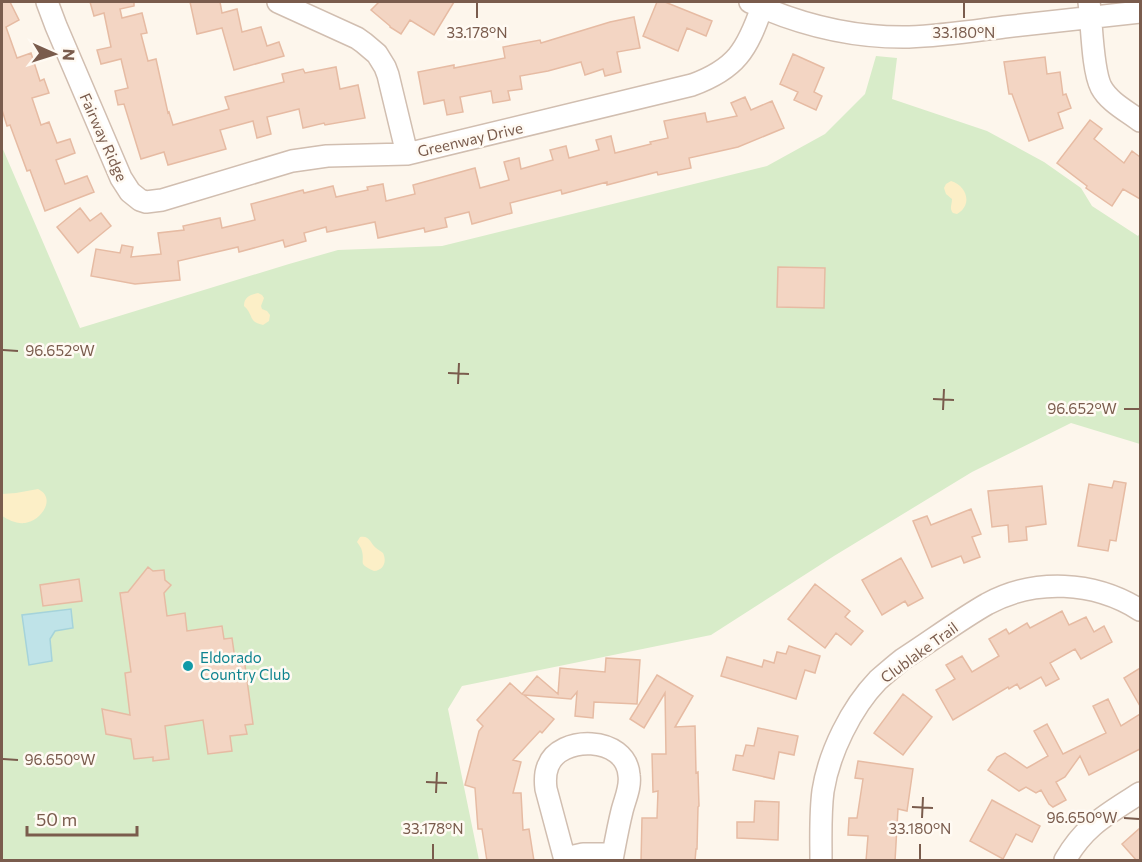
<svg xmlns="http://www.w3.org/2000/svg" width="1142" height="862" font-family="Commissioner,sans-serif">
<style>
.green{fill:#d8ecc9}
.sand{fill:#fcefc7}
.water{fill:#bfe3e8;stroke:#a5d3da;stroke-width:1.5}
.building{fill:#f3d5c3;stroke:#e6bba3;stroke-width:1.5}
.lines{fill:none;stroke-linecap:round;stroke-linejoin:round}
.minor-casing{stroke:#d1beb0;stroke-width:24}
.minor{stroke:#fff;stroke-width:21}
.ticks{fill:none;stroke:#7a5c4d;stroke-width:2}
.culture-dot{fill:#0f9aa8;stroke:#fffaf3;stroke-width:2}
.labels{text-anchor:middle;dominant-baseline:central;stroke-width:5;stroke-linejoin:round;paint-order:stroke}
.street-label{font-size:15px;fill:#7a5c4d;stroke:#fffaf3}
.culture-label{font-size:15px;fill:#0d838f;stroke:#fffaf3;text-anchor:start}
.ticks-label{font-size:15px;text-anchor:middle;fill:#7a5c4d;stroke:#fffaf3;stroke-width:5;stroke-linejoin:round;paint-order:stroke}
</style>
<rect width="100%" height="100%" fill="#fdf6ec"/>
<!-- green -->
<path class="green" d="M876 56 897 58 892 99 987 131 1044 162 1081 188 1092 206 1138 236 1140 233V444L1071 423 972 472 834 556 711 635 462 686 448 709 479 860H2V147L80 328 289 264 338 250 442 246 767 166 825 134 865 94Z"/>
<!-- sand -->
<path class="sand" d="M951 181C967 186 973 205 957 214L953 213C949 208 952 205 952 199L946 194 944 188 946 184Z
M258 293 262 295 264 298 261 306 262 309 267 311 270 315 269 321 263 325C248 322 254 315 244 306 244 297 250 295 258 293Z
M38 489C57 498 41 521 25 523 16 524 9 520 2 516V494L16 493Z
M360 537C370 535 370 543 376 548 378 550 381 551 383 553 387 561 384 570 374 571 357 563 365 564 362 551 361 547 359 545 357 542Z"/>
<!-- water -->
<path class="water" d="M71 609 73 628 55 631 50 639 52 661 29 665 22 615Z"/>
<!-- building -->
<path class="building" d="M2 2H10L19 20 6 27 17 58 31 53 40 81 44 79 49 93 32 98 41 125 49 122 57 143 70 139 75 153 56 160 65 184 87 176 94 192 45 211 30 170 27 171 10 125 7 126 2 110Z
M90 2H134V6L120 9 122 18 142 13 147 33 141 34 148 61 156 59 168 113 169 112 173 125 229 109 225 97 284 82 282 74 303 69 305 73 336 67 340 89 358 85 365 118 325 125 324 123 303 128 299 109 267 117 271 134 257 138 253 121 220 130 226 149 168 165 164 152 141 159 124 104 118 105 115 91 128 88 121 59 101 64 97 50 111 47 104 13 94 16Z
M190 2H220L222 13 237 9 242 32 261 27 267 46 279 42 284 56 234 70 222 28 197 34Z
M379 2H454L434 35 410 20 401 34 390 27V26L371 10Z
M657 2H665L712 21 706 36 687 28 678 51 643 36Z
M634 17 640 48 617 52 621 72 605 76 603 69 585 75 581 62 548 71 520 76 522 89 508 91 510 100 493 103 491 91 460 97 463 112 447 115 444 100 424 104 418 72 454 65V68L505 58 503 47 540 40 541 43 610 22Z
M793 54 824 68 814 92 822 96 816 110 794 100 798 92 780 84Z
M1045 57 1047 74 1060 72 1063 95 1066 94 1071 108 1058 113 1063 128 1029 141 1012 94H1009L1004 62Z
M745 97 751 110 772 101 784 128 738 147 689 158 691 168 658 175 657 172 607 185V182L562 194 561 190 510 203 512 213 472 224 469 212 445 218 447 227 425 232 424 228 378 238 375 222 327 232 326 227 304 233 306 241 285 247 283 240 239 252 238 247 178 261 180 280 135 284 91 276 96 249 120 253 122 245 133 247 131 257 161 254 158 233 184 230 183 226 220 218 222 228 255 220 251 204 303 190 304 193 333 186 336 197 368 190 367 187 383 184 386 201 415 194 413 185 475 168 480 188 509 180 504 162 519 158 521 169 553 160 550 150 566 146 569 158 599 150 596 140 611 136 615 153 651 144 650 142 668 138 664 121 705 113 707 122 737 116 731 103Z
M1090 120 1102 129 1094 139 1124 163 1132 151 1140 157V199L1123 189 1112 206 1086 188 1087 186 1057 163Z
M80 208 90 221 101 213 111 226 78 253 57 227Z
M778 267 825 268 824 308 777 307Z
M1114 481 1126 483 1116 541 1110 540 1108 551 1078 546 1089 484 1112 488Z
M1042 486 1046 524 1026 527 1027 540 1009 542 1008 525 992 527 988 491Z
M971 509 981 534 972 537 980 557 964 563 961 556 932 567 913 521 927 516 931 525Z
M901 558 923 598 908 606 905 601 882 615 862 580Z
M148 567 153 571 164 570 165 580 171 585 164 593 167 616 185 613 187 631 222 626 224 639 232 638 235 659 244 658 253 724 245 725 247 734 230 736 232 751 208 754 203 720 165 726 169 759 153 761V757L134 759 131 739 106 734 102 709 130 715 125 673 131 672 120 593 128 592Z
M79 579 82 601 43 606 40 585Z
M815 584 850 611 845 617 863 631 851 645 836 633 825 648 788 619Z
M1062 611 1069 625 1086 617 1094 632 1104 626 1112 642 1081 659 1075 649 1050 663 1059 679 1046 686 1041 677 1020 689 1017 684 1009 689 1008 687 953 720 936 690 955 679 946 665 962 656 972 672 999 656 989 639 1006 629 1009 634 1027 623 1030 628Z
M789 646 820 656 815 673 805 670 796 699 721 676 727 657 762 667 764 660 774 663 777 652 786 654Z
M606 658 640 660 637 704 594 702 593 718 575 716 577 692 571 699 524 695 554 719 542 733 540 731 513 760 521 762 513 793H521L523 830 529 829 534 861H487L482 829H478L475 788 465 785 479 731 483 726 477 720 510 683 522 694 537 676 558 694 560 668 605 672Z
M1140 668V706L1124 678Z
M657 675 693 696 675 727 695 726 696 773 698 772 699 806 698 807 697 849H696L695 861H641L642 818H657L658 791 653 792 652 754H666L665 693 644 728 630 719Z
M903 694 932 717 903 755 874 733Z
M1108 699 1121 726 1140 714V749L1089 775 1080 756 1065 777 1056 782 1066 800 1053 807 1049 804 1041 790 1036 793 1026 787 1019 791 988 770 997 757 1005 753 1027 768 1048 756 1034 731 1047 724 1063 754 1106 733 1093 706Z
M758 728 798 736 794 755 779 752 774 779 733 770 736 755 743 756 746 745 754 746Z
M858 761 913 769 907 811 898 809 895 861H866L868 836 848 835 849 818H857L863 779 855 778Z
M992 800 1040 826 1032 842 1016 834 1003 859 970 841Z
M755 801 779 802 778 840 737 838V822H754Z
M1140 828V861H1137L1122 844Z"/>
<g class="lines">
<!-- minor casing -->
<g class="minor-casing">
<path id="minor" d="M47 2 56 26 121 178 130 192 140 200 146 202 162 200 292 161 327 156 407 154 692 85C736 69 747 50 762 7
M278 2 357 38 364 43 377 54 385 67 388 75 407 154
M750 2C800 25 854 38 909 37 941 36 973 31 1004 27 1050 22 1095 17 1140 12
M1089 2C1092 23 1092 69 1101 87 1109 102 1127 111 1140 121
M565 858 583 854H613
M565 860 546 789C545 781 545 773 548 766 559 735 626 735 629 775 631 787 625 799 622 811 618 827 615 844 612 860
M821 860C821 838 820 814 823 791 829 753 851 708 878 680 886 673 894 666 903 659 931 641 959 620 987 604 1035 578 1094 581 1140 610
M1065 860C1085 825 1108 814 1140 793"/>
</g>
<!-- minor -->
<use href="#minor" class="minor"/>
</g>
<!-- ticks -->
<path class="ticks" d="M477 18V3M964 18V3M3 350 18 351M448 373 469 374M458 384 459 363M933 399 954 400M1124 409H1139M943 410 944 389M3 759 18 760M426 782 447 783M436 793 437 772M912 807 933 808M922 818 923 797M1124 818 1139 819M433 859V844M920 859V844"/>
<!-- markers -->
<circle class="culture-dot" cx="188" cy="666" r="6"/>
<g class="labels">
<!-- street labels -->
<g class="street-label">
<text transform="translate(104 137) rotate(66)">Fairway Ridge</text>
<text transform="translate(470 139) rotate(-13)">Greenway Drive</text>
<text transform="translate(919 652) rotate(-36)">Clublake Trail</text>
</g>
<!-- culture labels -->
<g class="culture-label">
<text x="200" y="657">Eldorado<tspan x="200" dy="17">Country Club</tspan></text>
</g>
</g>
<g class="ticks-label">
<text x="477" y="38">33.178°N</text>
<text x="964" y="38">33.180°N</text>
<text x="60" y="356">96.652°W</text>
<text x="1082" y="414">96.652°W</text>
<text x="60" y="765">96.650°W</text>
<text x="1082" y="823">96.650°W</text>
<text x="433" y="834">33.178°N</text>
<text x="920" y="834">33.180°N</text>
</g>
<!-- border -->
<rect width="1142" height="862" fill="none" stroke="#7a5c4d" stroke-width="6"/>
<!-- north arrow -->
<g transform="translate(54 54) rotate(93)" stroke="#fffaf3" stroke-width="4.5" paint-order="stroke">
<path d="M0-4.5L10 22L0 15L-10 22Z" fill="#7a5c4d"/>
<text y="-9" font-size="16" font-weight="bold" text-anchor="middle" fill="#7a5c4d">N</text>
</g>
<!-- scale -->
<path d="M27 826v9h110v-9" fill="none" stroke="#7a5c4d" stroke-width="3"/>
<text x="36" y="826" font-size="18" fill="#7a5c4d" stroke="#fffaf3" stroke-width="4.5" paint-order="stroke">50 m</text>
</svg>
